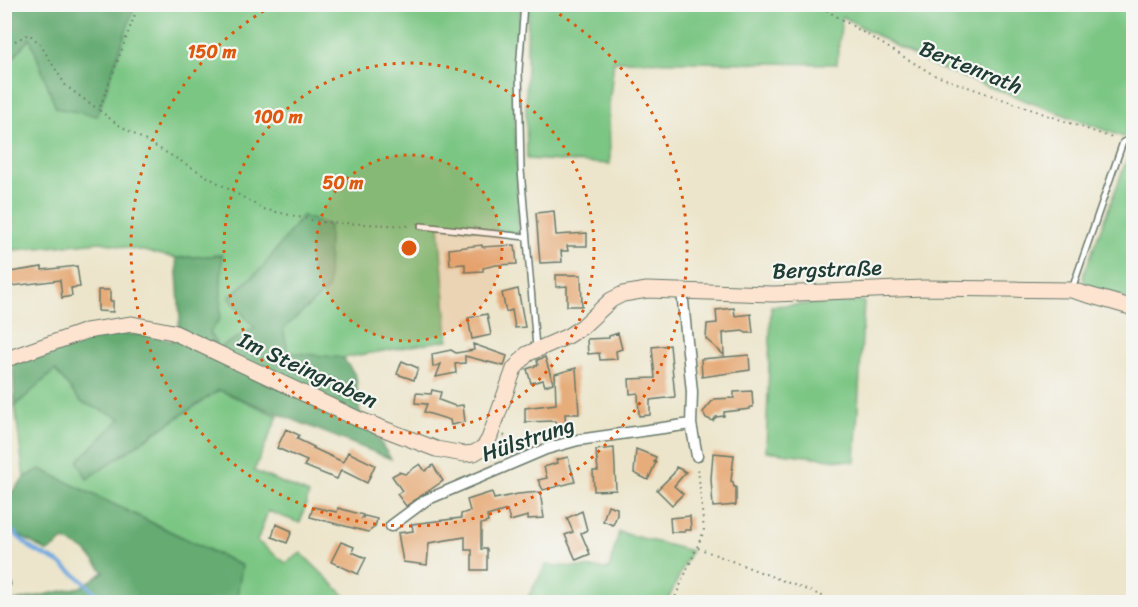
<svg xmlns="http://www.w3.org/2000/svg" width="1138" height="607" font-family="Sriracha,sans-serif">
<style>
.green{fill:#7cc684;stroke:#4e825c;stroke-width:1.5}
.forest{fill:#65ab72;stroke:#427453;stroke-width:1.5}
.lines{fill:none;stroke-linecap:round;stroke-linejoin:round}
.stream{stroke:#6fa9df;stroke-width:4}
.building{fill:#e6ac79}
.lane-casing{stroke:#677869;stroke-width:8}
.street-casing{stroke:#677869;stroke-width:13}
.secondary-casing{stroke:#677869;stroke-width:17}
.path{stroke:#677869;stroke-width:2;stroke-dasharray:1.5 4.5;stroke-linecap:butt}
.lane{stroke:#fff;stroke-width:5}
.street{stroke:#fff;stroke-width:10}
.secondary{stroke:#fde4d1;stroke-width:15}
.ring{fill:none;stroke:#de580e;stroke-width:3;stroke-dasharray:3 6}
.labels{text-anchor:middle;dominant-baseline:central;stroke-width:4.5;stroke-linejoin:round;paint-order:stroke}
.street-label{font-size:22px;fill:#1f3d34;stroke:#f6f6f2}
.centre{fill:#de580e;stroke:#f6f6f2;stroke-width:3}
.ring-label{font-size:18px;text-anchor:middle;font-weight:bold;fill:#de580e;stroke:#f6f6f2;stroke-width:4.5;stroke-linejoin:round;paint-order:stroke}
</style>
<rect width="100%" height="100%" fill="#f6f6f2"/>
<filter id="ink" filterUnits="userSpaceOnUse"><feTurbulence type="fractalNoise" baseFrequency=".0167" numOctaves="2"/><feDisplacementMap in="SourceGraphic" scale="12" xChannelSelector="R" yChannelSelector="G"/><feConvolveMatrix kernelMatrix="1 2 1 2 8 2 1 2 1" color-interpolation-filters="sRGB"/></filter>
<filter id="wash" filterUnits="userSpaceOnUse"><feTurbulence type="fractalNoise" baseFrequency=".008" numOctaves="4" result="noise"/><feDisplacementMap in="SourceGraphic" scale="24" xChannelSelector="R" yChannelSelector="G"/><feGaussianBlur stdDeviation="1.35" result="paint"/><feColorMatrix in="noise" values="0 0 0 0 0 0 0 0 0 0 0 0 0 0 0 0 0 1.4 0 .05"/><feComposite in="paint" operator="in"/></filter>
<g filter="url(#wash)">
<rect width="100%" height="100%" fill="#ece5cb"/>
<!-- green -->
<path class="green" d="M135 5H521L514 91 519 234 439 225 448 340 343 358 288 353 283 329 328 289 303 216 263 267 229 297 255 328 219 349 210 332 222 255 176 258 101 242 5 251V67L30 38 56 108 129 19Z
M528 5H1133V132L1123 137 928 64 842 16 837 64 614 61 609 105 610 164 527 159 526 104Z
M1133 148V301L1085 285 1083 276 1131 149Z
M864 301 855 462 766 451 771 306Z
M55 370 81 402 122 418 78 461 87 479 219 390 278 416 254 471 309 494 300 523 268 511 257 541 286 563 301 553 345 596 343 602H236L241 565 40 469 24 478 15 406Z
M619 532 691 551 667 602H525L546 565 609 569Z"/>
<!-- forest -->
<path class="forest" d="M5 4 135 5 97 116 56 108 30 38 5 67Z
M302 216 329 225 328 289 283 329 288 352 343 358 356 376 359 410 391 459 219 390 154 433 87 479 78 461 121 418 81 402 55 370 15 406 13 364 94 334H148L172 341 178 329 180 319 176 258 222 255 220 319 210 332 219 348 255 328 229 298 263 267Z
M40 469 242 566 236 602H11L81 587 104 572 85 550 64 540 48 552 5 527V500L24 478Z"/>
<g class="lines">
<!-- stream -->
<path class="stream" d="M4 524 32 549 58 562 81 579 106 602"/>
</g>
<g id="blocks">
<!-- building -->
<path class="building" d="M554 211 556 235 587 233V246H567L568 251H561L562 262 540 263 536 213Z
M482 245V247L515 245 517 264 496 265 483 268V271L465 272V264L450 265 449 249Z
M77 266 80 287 71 288 72 296 62 298 60 280 4 287V273L42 267V270Z
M556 275H581L582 306H567V286L556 287Z
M518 289 525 327 515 328 512 310 506 312 502 293Z
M98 290H110V301H113V312L98 311Z
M734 308 735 316 751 314 753 333H746L743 331 723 333 724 355 706 339 707 324 717 323 716 310Z
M487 314 491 335 472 339 468 318Z
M618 333 622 349 616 351 617 359 600 360 599 353 588 354 587 339 609 338V336Z
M473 344 507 356 504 366 465 356V363L455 364 456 373 436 377 441 364 433 367 432 354 451 350 456 353 474 350Z
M670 345 675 397 650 400V415L639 416 638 393 630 394 629 379 655 378 652 347Z
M749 355 750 370 702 377 701 359Z
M545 357 553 383 545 386 543 380 531 383 527 369 538 365 537 360Z
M402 361 418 368 414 380 397 374Z
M576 368 579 414H565L566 431 556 432 555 421 525 422V408L556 404 555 374Z
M432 390 441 392 439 400 455 406 463 405 465 422 451 425 450 420 424 412 427 404 415 403 416 393 431 394Z
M752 391 753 407H750V409L724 412V416L716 417 713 421 706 418 703 412 714 399 734 398V392Z
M286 429 299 435 297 439 314 447 313 448 343 462 348 452 375 465 367 483 341 470 337 479 304 466 307 461 277 448Z
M614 448 616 490 594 491 593 471H598L596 450Z
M636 449 656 457 654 462H656L648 480 634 473Z
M713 453 734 455 731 481 733 482 734 487H736V505L713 507 711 479Z
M568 457 575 482 543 490 538 480 547 478 544 467 557 463 556 460Z
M420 464 425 471 433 465 443 481 406 506 397 494 402 491 392 476 399 472 405 474Z
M676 467 686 472 674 486 683 494 672 505 657 490 674 473Z
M492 492 494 499 518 494 540 492 544 518 528 519V516L510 521 507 510 487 516 488 522 481 524V549H487V570H472V550H465V537L429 543 427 565 403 562 398 533 413 531 412 524 461 518V514L470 511 467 500Z
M608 505 617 508V515L613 525 603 521Z
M313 507 337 512 338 508 363 515 362 518 365 516 377 519 375 527 368 532 310 517Z
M582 511 587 530 581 533 590 554 576 560 565 535 573 532 567 518Z
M690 516 691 530H685V532H671L670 518Z
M276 524 292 531 287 543 272 537Z
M341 542 354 547 352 552 366 558 358 574 331 562Z"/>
</g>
</g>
<g filter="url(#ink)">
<use href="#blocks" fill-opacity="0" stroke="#677869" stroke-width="1.5"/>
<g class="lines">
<!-- lane casing -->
<g class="lane-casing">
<path id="lane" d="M524 4 519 70 521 170 536 347
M421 226 526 237
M1072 289 1123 142 1134 138"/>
</g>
<!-- street casing -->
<g class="street-casing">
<path id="street" d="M682 291 692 392 691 424 697 456
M391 526 426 500 546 449 578 440 691 424
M4 584H5"/>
</g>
<!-- secondary casing -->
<g class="secondary-casing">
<path id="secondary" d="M4 360 86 331 132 324 173 332 358 419 436 449 464 454 474 453 484 447 489 439 514 369 527 354 568 336 582 327 611 300 623 294 647 290 774 294 924 288 1071 290 1134 308"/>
</g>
<!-- path -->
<path class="path" d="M139 4 99 110 117 124 263 209 321 222 412 226
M816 4 934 75 1115 139
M15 41 29 34 40 44 66 86 99 110
M504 435 513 452
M698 548 838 602
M673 602 704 531 698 468"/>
<!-- lane -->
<use href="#lane" class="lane"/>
<!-- street -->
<use href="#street" class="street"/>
<!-- secondary -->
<use href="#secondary" class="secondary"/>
</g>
</g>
<!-- distance rings -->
<circle cx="409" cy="248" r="93" fill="#de580e" fill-opacity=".12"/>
<g class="ring">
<circle cx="409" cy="248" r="93"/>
<circle cx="409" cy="248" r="185"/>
<path d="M544 5A278 278 0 1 1 274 5"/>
</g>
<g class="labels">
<!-- street labels -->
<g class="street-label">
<text transform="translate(971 67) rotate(22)">Bertenrath</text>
<text transform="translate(827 269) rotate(-2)">Bergstraße</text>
<text transform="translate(308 370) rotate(25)">Im Steingraben</text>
<text transform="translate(528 439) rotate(-19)">Hülstrung</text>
</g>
</g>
<circle cx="409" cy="248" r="9" class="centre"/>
<g class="ring-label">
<text x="212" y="58">150 m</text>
<text x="278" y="123">100 m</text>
<text x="343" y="189">50 m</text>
</g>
<!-- margin -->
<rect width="1138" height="607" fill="none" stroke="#f6f6f2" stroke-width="24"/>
</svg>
